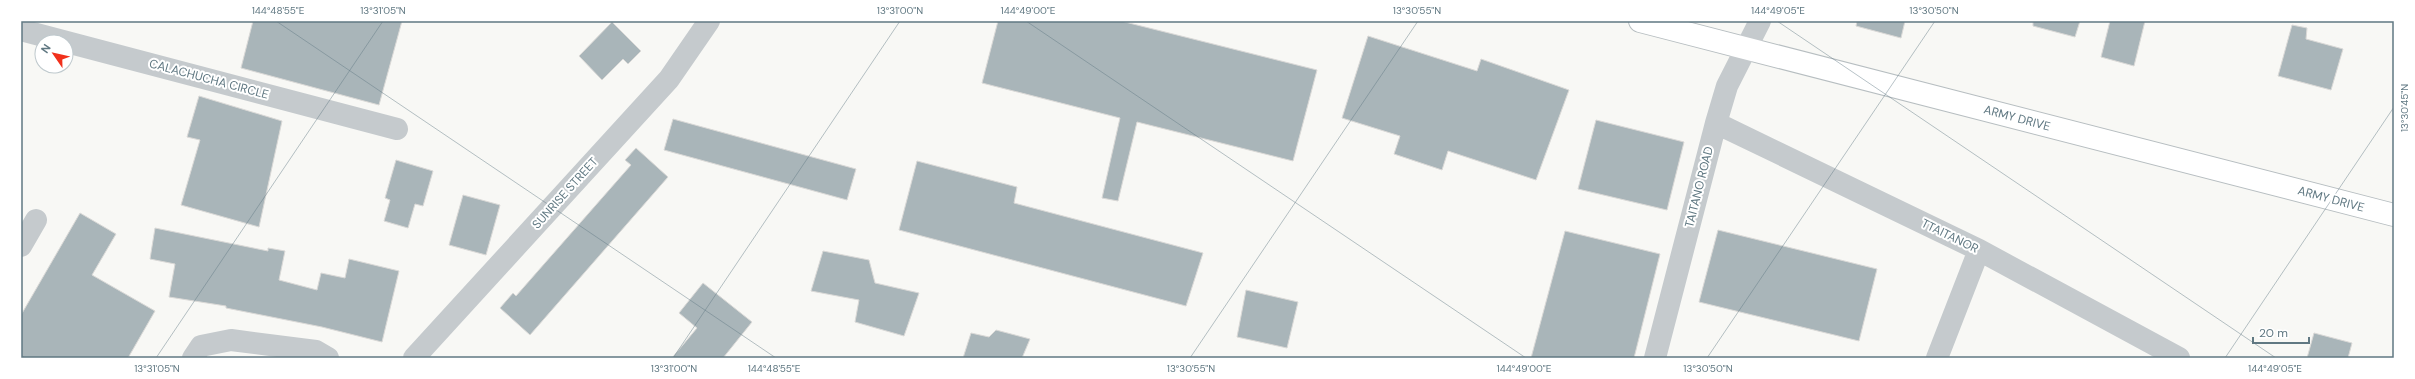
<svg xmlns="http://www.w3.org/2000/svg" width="2415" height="379" font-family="'DM Sans',sans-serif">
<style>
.building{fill:#a9b5b9;stroke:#dad9d7}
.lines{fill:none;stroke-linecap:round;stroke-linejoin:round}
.secondary-casing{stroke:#b7bec1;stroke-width:24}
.minor{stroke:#c5cacd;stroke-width:22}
.secondary{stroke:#fff;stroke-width:22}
.ticks{fill:none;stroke:#607882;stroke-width:1;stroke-opacity:0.45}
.labels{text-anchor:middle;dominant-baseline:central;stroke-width:4;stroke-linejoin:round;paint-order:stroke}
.street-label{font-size:12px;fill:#607882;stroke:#fff}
.neatline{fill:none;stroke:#607882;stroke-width:1.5}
.ticks-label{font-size:10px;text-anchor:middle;fill:#607882}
</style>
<rect width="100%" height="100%" fill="#f8f8f5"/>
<!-- building -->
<path class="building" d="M253 21H402L379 105 241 68Z
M998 21H1121L1317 70 1293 161 1137 122 1118 201 1102 198 1120 118 982 83Z
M1857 21H1905L1901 38 1856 26Z
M2033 21H2080L2075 37 2033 26Z
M2110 21H2145L2134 66 2101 57Z
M612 22 641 51 628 64 623 59 602 80 579 56Z
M2292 25 2307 28 2306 39 2343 49 2331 90 2278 76Z
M1368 36 1477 71 1481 59 1569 90 1536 180 1448 151 1442 170 1394 154 1400 136 1342 118Z
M199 96 282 121 259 227 181 205 200 140 187 137Z
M673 119 856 169 847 200 664 150Z
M1596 120 1684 142 1667 210 1578 189Z
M636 148 668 177 530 335 500 308 513 293 516 296 631 165 625 160Z
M396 160 433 171 423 206 415 204 408 228 384 221 390 200 385 198Z
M917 161 1017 187 1014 203 1203 253 1186 306 899 230Z
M463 195 500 205 486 255 449 245Z
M80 213 116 234 92 275 155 311 128 358H21V315Z
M155 228 268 251V248L285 251 279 280 317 290 321 273 345 278 349 259 399 271 382 342 322 327 226 308V306L169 297 175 264 150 259Z
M1718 230 1877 269 1859 341 1699 302Z
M1565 231 1660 254 1634 358H1531Z
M823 251 869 260 875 283 919 293 904 336 855 322 859 300 811 291Z
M703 283 752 322 723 358H672L697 328 679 313Z
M1246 290 1298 302 1287 348 1237 337Z
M996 330 1030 339 1022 358H963L971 333 989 337Z
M2314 333 2352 343 2348 358H2307Z"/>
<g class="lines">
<!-- secondary casing -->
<g class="secondary-casing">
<path id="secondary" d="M1640 21 2394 215"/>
</g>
<!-- minor -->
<path class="minor" d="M21 30 397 129
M1716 123 1979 250 2179 358
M21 246 36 220
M193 358 201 346 231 340 316 351 328 358
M414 358 669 79 709 21
M1655 358 1716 123 1727 86 1760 21
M1937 358 1979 250"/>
<!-- secondary -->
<use href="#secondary" class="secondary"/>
</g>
<!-- ticks -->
<path class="ticks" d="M276 21 776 358M1026 21 1526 358M1777 21 2276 358M21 355 25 358M156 358 383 21M673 358 900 21M1190 358 1418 21M1707 358 1935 21M2225 358 2394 107"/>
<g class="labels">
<!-- street labels -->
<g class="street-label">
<text transform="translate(209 79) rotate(15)">CALACHUCHA CIRCLE</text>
<text transform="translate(2017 118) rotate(15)">ARMY DRIVE</text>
<text transform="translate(1699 187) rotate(-76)">TAITANO ROAD</text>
<text transform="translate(565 193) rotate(-48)">SUNRISE STREET</text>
<text transform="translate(2331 199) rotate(15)">ARMY DRIVE</text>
<text transform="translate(1950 236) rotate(26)">TTAITANOR</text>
</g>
</g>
<!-- border -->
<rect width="2415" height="379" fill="none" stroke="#ffffff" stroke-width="44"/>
<!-- north arrow -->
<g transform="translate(54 54) rotate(304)"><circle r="19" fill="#ffffff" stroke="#bfc9cd"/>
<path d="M0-3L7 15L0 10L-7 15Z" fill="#f1311c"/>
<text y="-6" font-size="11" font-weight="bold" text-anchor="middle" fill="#607882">N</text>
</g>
<!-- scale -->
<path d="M2253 337v6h56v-6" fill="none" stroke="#607882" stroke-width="2"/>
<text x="2259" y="337" font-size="12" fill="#607882" stroke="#ffffff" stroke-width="3" paint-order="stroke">20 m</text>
<rect x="22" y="22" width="2371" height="335" class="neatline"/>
<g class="ticks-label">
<text x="278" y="14">144°48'55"E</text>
<text x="383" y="14">13°31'05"N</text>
<text x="900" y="14">13°31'00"N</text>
<text x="1028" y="14">144°49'00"E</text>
<text x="1417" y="14">13°30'55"N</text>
<text x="1778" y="14">144°49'05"E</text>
<text x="1934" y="14">13°30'50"N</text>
<text transform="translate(2404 108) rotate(-90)" y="4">13°30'45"N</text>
<text x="157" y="372">13°31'05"N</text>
<text x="674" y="372">13°31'00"N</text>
<text x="774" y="372">144°48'55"E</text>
<text x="1191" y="372">13°30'55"N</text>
<text x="1524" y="372">144°49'00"E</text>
<text x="1708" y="372">13°30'50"N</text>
<text x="2275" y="372">144°49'05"E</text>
</g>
</svg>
